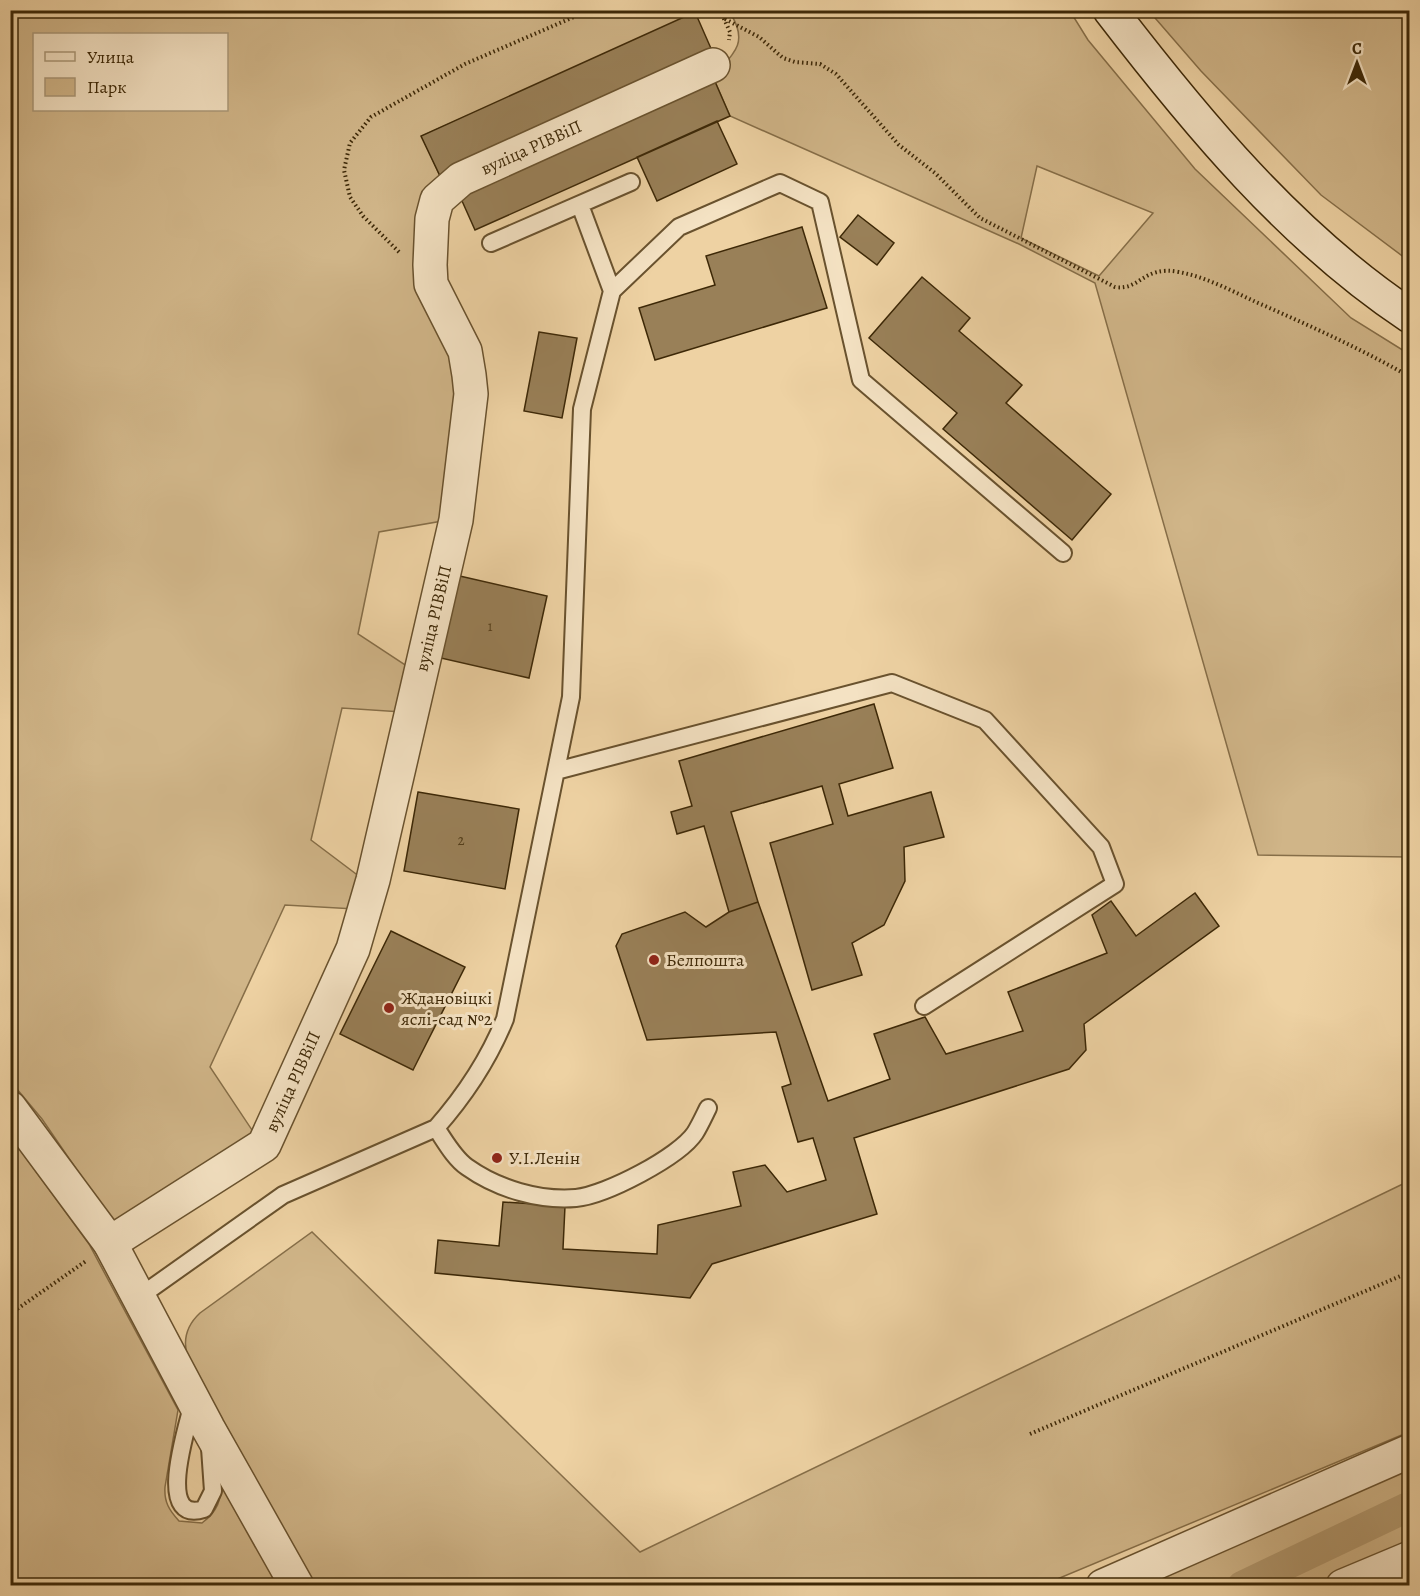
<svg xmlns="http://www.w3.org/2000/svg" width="1420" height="1596" font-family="Alegreya,serif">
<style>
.green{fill:#d0b588;stroke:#866e48;stroke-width:1.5;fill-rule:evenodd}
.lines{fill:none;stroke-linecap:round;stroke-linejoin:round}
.canal{stroke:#b2986e;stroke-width:30}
.building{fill:#998058;stroke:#3d2807;stroke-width:1.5}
.lane-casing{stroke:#69522e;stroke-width:20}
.street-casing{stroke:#69522e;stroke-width:36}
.secondary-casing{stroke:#3d2807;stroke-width:36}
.path{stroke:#3d2807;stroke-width:4;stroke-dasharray:1.5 3;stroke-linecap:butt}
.lane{stroke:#f4e2c3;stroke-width:16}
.street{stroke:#f4e2c3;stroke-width:33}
.secondary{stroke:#f4e2c3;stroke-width:33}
.poi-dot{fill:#8f2418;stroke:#f4e2c3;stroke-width:2}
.labels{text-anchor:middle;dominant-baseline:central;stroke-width:6;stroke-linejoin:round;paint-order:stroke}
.number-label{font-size:15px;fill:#543e1b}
.street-label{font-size:18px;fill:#3d2807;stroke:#f4e2c3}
.poi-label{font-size:18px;fill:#3d2807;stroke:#f4e2c3;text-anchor:start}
</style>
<rect width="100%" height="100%" fill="#eed2a3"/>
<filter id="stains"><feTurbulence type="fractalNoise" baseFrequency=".00333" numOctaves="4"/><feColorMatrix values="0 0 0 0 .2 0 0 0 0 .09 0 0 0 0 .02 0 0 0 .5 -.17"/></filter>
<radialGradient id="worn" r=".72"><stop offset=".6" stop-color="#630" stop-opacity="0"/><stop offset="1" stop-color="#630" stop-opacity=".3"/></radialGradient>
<!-- green -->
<path class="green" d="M10 11H703L422 136 440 176 429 208 461 356 448 520 379 532 358 634 413 670 402 712 342 708 311 840 364 880 355 909 285 905 210 1067 258 1139 118 1230 42 1119 11 1082ZM34 34H226V110H34Z
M716 11H1070L1088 40 1195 169 1351 318 1409 354V857L1258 855 1095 283 1019 244 730 116 713 77C731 56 749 45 732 16ZM1037 166 1153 213 1099 276 1021 238Z
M1149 11H1409V261L1321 195 1201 71Z
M10 1136 89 1244 178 1410 165 1487C164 1502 169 1510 179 1521L202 1523C218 1511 221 1500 222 1481L277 1585H11Z
M1409 1181V1432L1043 1585H315L188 1358C182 1340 186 1326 200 1313L312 1232 640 1552Z
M1409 1464V1552L1329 1585 1136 1586Z"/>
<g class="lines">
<!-- canal -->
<path class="canal" d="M1242 1586 1410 1506"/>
</g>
<!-- building -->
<path class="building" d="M695 12 713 53 440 176 421 136Z
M713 77 730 116 475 230 458 192Z
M717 121 737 164 657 201 637 157Z
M858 215 894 243 877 265 840 237Z
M802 227 827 308 655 360 639 308 715 285 706 256Z
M922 277 970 318 959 331 1022 385 1006 403 1111 494 1072 540 943 429 957 413 869 338Z
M539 332 577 338 562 418 524 411Z
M451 574 547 596 529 678 432 656Z
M874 704 893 768 839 784 848 816 931 792 944 837 904 847 905 881 884 925 852 943 862 975 812 990 770 843 833 824 822 786 731 812 758 902 729 912 704 826 677 834 671 812 692 806 679 761Z
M418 792 519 809 505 889 404 871Z
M1195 893 1219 926 1084 1024 1086 1050 1069 1069 854 1138 877 1214 712 1264 690 1298 435 1273 438 1240 499 1246 503 1202 565 1206 563 1249 657 1254 658 1225 741 1206 733 1172 765 1165 787 1192 826 1180 813 1138 798 1142 782 1087 791 1084 776 1032 647 1040 616 946 622 934 685 912 706 927 729 912 758 902 828 1101 890 1079 874 1034 925 1017 946 1054 1023 1031 1008 992 1107 953 1092 915 1111 901 1136 936Z
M391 931 465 967 413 1070 340 1034Z"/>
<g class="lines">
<!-- lane casing -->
<g class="lane-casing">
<path id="lane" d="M491 243 631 182
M612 291 679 227 780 183 820 202 861 380 1063 553
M556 771 892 683 985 720 1101 847 1115 884 924 1006
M436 1128C466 1094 488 1061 505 1019L571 697 582 409 612 291 580 205
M139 1297 283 1195 436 1128C445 1141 454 1158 467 1167 498 1189 539 1201 576 1198 606 1195 679 1157 695 1133 700 1125 704 1116 708 1108
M193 1403C188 1425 154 1525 204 1509L213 1491 210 1448"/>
</g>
<!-- street casing -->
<g class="street-casing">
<g id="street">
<path d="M10 1108 110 1243 208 1428 297 1586"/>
<path id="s1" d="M110 1243 264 1145 353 949 373 880 456 520 471 394 469 375 465 351 431 284 430 265 432 219 437 200 461 179 713 65"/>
<path d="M1103 1586 1410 1451"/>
<path d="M1343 1586 1410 1558"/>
</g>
</g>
<!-- secondary casing -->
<g class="secondary-casing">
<path id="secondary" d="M1110 10C1196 122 1291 237 1410 316"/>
</g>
<!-- path -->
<path class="path" d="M720 10 730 32 729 40
M725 19 759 37 783 58 795 62 820 64 836 74 899 145 935 173 980 218 1115 287C1140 291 1143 265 1179 272 1206 277 1232 291 1256 302 1308 325 1360 348 1410 377
M399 252 363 216 350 197 344 170 350 143 371 117 465 64 590 10
M10 1314 86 1261
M1030 1434 1410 1272"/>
<!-- lane -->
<use href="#lane" class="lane"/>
<!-- street -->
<use href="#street" class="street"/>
<!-- secondary -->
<use href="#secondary" class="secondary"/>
</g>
<!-- markers -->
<g class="poi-dot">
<circle cx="654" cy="960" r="6"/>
<circle cx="389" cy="1008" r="6"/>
<circle cx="497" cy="1158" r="6"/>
</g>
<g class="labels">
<!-- number labels -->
<g class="number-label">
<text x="490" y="626">1</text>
<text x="461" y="840">2</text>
</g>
<!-- street labels -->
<g class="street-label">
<text stroke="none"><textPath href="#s1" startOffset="1278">вуліца РІВВіП</textPath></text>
<text stroke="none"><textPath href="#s1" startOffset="738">вуліца РІВВіП</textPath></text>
<text stroke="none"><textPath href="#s1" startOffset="252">вуліца РІВВіП</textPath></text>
</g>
<!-- poi labels -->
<g class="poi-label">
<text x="666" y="960">Белпошта</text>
<text x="401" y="998">Ждановіцкі<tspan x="401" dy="21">яслі-сад №2</tspan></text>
<text x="509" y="1158">У.І.Ленін</text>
</g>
</g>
<!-- margin -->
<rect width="1420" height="1596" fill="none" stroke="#eed2a3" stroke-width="36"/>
<rect x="12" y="12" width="1396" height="1572" fill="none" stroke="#3d2807" stroke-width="3"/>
<rect x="18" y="18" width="1384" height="1560" fill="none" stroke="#3d2807" stroke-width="1.5"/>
<!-- legend -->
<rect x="33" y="33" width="195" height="78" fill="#f4e2c3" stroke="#ab9878" stroke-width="1.5"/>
<rect x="45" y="52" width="30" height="9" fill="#f4e2c3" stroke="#ab9878" stroke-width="1.5"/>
<text x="87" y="63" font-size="18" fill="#3d2807">Улица</text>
<rect x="45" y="78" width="30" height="18" fill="#d0b588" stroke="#ab9878" stroke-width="1.5"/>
<text x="87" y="93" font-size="18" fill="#3d2807">Парк</text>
<!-- north arrow -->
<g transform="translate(1357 63)" stroke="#f4e2c3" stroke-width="4.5" paint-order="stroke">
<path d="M0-4.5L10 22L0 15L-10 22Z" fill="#3d2807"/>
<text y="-9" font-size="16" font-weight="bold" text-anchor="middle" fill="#3d2807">С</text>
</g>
<rect width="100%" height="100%" filter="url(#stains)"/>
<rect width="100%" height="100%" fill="url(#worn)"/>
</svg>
